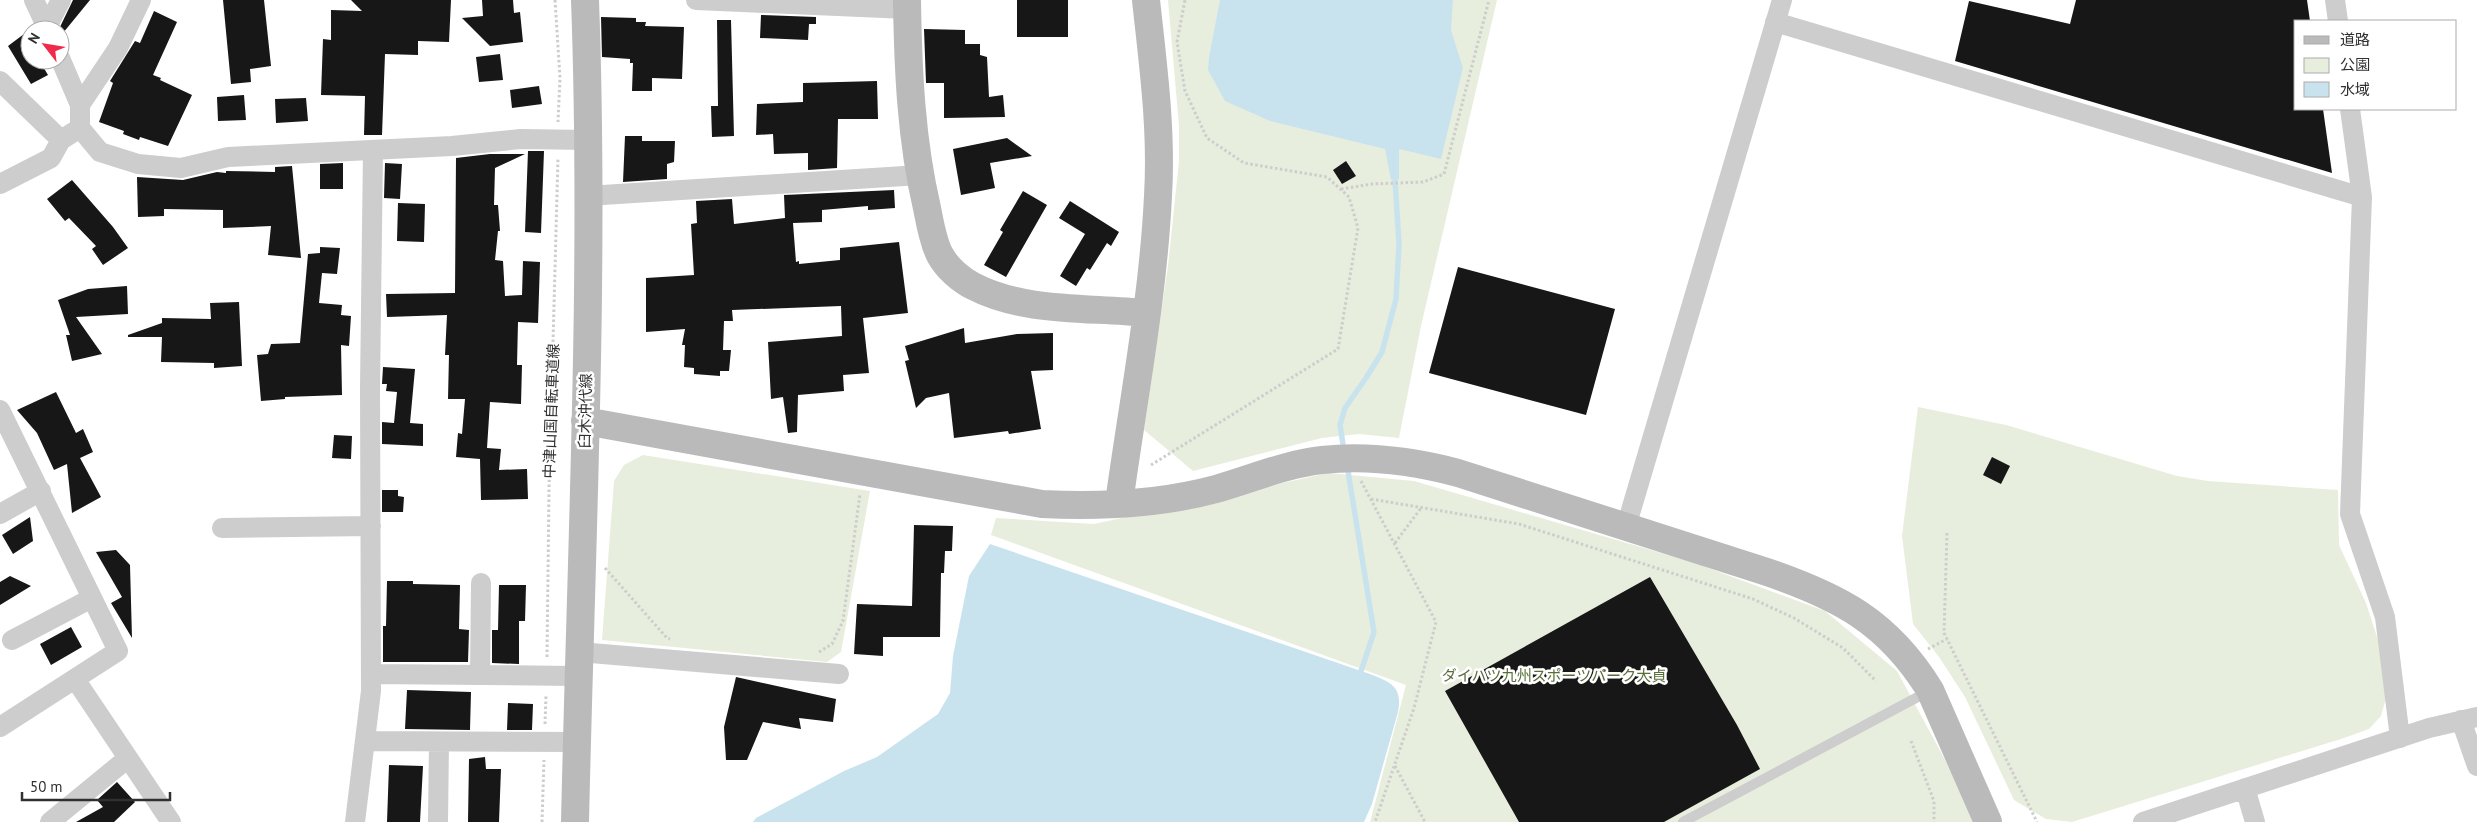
<svg xmlns="http://www.w3.org/2000/svg" width="2477" height="822" font-family="'PT Sans','Noto Sans JP',sans-serif">
<style>
.green{fill:#e8eedd}
.water{fill:#c9e3ee}
.lines{fill:none;stroke-linecap:round;stroke-linejoin:round}
.stream{stroke:#c9e3ee;stroke-width:5.5}
.building{fill:#171717}
.path{stroke:#cdcdcd;stroke-width:3;stroke-dasharray:2.5 2.5;stroke-linecap:butt}
.lane{stroke:#cdcdcd;stroke-width:10}
.street{stroke:#cdcdcd;stroke-width:20}
.secondary{stroke:#bababa;stroke-width:28}
.labels{text-anchor:middle;dominant-baseline:central;stroke-width:5;stroke-linejoin:round;paint-order:stroke}
.street-label{font-size:15px;fill:#303030;stroke:#fff}
.park-label{font-size:15px;fill:#586f3a;stroke:#fff}
</style>
<rect width="100%" height="100%" fill="#fff"/>
<!-- green -->
<path class="green" d="M1168 0H1497L1421 326 1399 438 1359 434 1322 438 1193 471 1144 430 1168 266 1179 161V126Z
M1918 407 2006 425 2177 476 2208 481 2338 490 2339 545 2366 603 2378 640 2386 698 2381 716 2369 729 2341 739 2072 822 2046 819 2014 800 1965 697 1939 657 1913 624 1902 536Z
M643 455 870 491 841 652 827 662 602 640 614 481 624 465Z
M1328 473 1414 481 1692 562 1825 611 1897 671 1970 806 1973 822H1370L1406 685 991 535 996 518 1094 524Z"/>
<!-- water -->
<path class="water" d="M1220 0H1453L1451 30 1463 68 1441 159 1399 149V179L1391 180 1385 149 1270 121 1225 101 1208 70 1209 57Z
M990 544 1370 674C1391 682 1403 687 1398 712L1372 804 1364 822H753L756 818 844 771 877 757 938 714 950 693 953 656 969 576Z"/>
<g class="lines">
<!-- stream -->
<path class="stream" d="M1344 451 1340 425 1345 408 1366 378 1382 352 1396 299 1399 244 1395 180
M1347 465 1374 632 1361 671"/>
</g>
<!-- building -->
<path class="building" d="M73 0H90L63 33 59 29Z
M223 0H264L271 66 250 69 251 82 231 84Z
M351 0H451L449 42 418 41V55L385 54 382 135H364L365 96 321 95 323 39 331 40V10L362 11Z
M482 0H513L514 13 520 12 523 42 490 46 462 18 483 16Z
M1017 0H1068V37H1017Z
M2076 0H2307L2310 21H2296V109H2323L2332 173 1955 61 1969 1 2070 24Z
M154 11 177 22 153 75 161 78 160 80 192 95 168 146 140 137 139 140 123 134 124 131 99 122 113 83 110 81 135 41 140 43Z
M761 15 816 17V24H809L808 40 760 38Z
M601 17 636 18V22H646L645 26 684 27 682 79 652 78V91H632L633 63H630V59L602 57Z
M717 20H731L734 136 712 137 711 106H718Z
M924 29 965 30V44H980V55L987 57 989 97 1003 95 1005 117 944 118V83H926Z
M24 34 30 45V60H39L48 75 31 84 8 46Z
M500 54 503 80 479 82 476 57Z
M877 81 878 119H838L837 168 808 170V153L774 154 773 134 756 135 757 104 803 102V83Z
M539 86 542 104 512 108 510 90Z
M244 95 246 120 218 121 217 97Z
M306 98 308 121 276 123 275 99Z
M625 136H642V141H675L674 162 667 164V179L623 182Z
M1007 138 1032 156 990 163 995 188 961 195 953 149Z
M528 151H544L541 233 525 232Z
M490 154H525L495 168 494 205H498L500 231H498L495 260 503 261 505 296 522 295 523 261 540 262 538 323 518 322 517 365H522L521 404 490 402 487 448 501 449 499 470 527 469 528 499 481 500 480 459 456 457 458 433 462 434 465 399H448L449 355H445L447 315 387 317 386 294 455 293 456 158Z
M1346 161 1356 176 1342 184 1333 170Z
M343 163V189H320V164Z
M385 163 402 164 400 199 384 198Z
M292 166 301 258 268 255 271 226 223 228V210L164 209V216L138 217 137 177 183 180 217 172 226 173V171L275 172V167Z
M72 180 113 227 128 248 103 265 92 249 96 246 69 218 65 221 47 199Z
M894 190 895 208 868 210V206L822 210V222L793 223 796 262 799 261V264L840 260V248L899 242 908 313 863 318 869 373 843 375 844 391 798 395 797 432 788 433 783 397 771 399 768 342 842 336 841 306 732 310 733 321H724L723 350H731L729 371H720V376L694 374V368L684 367 685 345H682L685 329 646 332V278L694 275 691 224 697 223 696 201 732 199 734 224 785 218 784 195Z
M1023 191 1047 205 1006 277 984 265 1003 232 1000 230Z
M1070 201 1119 232 1111 246 1107 243 1090 270 1087 268 1076 286 1060 276 1085 234 1059 218Z
M398 203 425 204 424 242 397 241Z
M320 247 340 248 337 274 322 273 319 303 342 305 341 315 351 316 349 346 341 345 342 395 285 397V399L261 401 257 355 268 354 271 344 300 343 308 254 320 253Z
M1458 267 1615 309 1586 415 1429 373Z
M127 286 128 314 76 317 102 354 72 361 66 335H70L58 300 88 289Z
M239 302 242 366 214 368V363L161 362 162 337H128V335L162 323V318L211 319 210 303Z
M964 328 965 343 1017 334 1053 333V370L1031 371 1041 429 1009 434 1008 431 954 438 949 393 926 398 916 408 905 361 909 360 905 346Z
M383 367 415 369 410 423 423 424V446L382 444V422L394 423 397 392 386 391 387 384H382Z
M56 392 76 433 83 429 93 452 80 458 101 497 72 513 67 464 54 470 37 433 17 410Z
M334 435 352 436 351 459 332 458Z
M1992 457 2010 466 2001 484 1983 475Z
M382 490H398V496L404 497 403 512H382Z
M30 517 33 541 13 554 2 535Z
M914 525 953 526 952 551H945L944 573H941L940 637H883V656L854 654 857 604 912 606Z
M116 550 130 565 132 638 111 603 122 597 96 552Z
M10 576 31 586 0 605V582Z
M1650 577 1737 725 1760 769 1664 822H1519L1445 691Z
M387 581H413V584L460 585 459 629 469 630 468 662H383V626H386Z
M499 585H526L525 621H519V664L492 663V630H498Z
M71 627 82 647 51 665 40 644Z
M736 677 836 699 833 722 799 718 801 729 763 722 747 760H726L724 727Z
M407 690 471 692 470 730 405 729Z
M508 703 533 704 532 730H507Z
M485 757 486 769H501L499 822H468L469 759Z
M389 765 423 766 420 822H387Z
M117 782 135 802 114 822H76L103 807 97 800Z"/>
<g class="lines">
<!-- path -->
<path class="path" d="M555 0 560 78 558 122
M1341 189 1372 184 1423 182 1444 174 1489 0
M1151 465 1338 349 1358 228 1349 197 1327 177 1244 163 1207 138 1185 91 1177 42 1185 0
M1361 481 1436 622 1414 708 1375 822
M1371 499 1519 524 1753 599 1794 618 1843 648 1876 681
M1947 533 1944 633 2037 822
M1395 543 1421 508
M605 568 667 638 670 639
M1928 649 1947 639
M819 652 832 644 843 621 860 494
M547 657 549 490 558 158
M545 724 546 695
M1911 741 1934 801V822
M1395 766 1425 822
M542 822 544 760"/>
<!-- lane -->
<path class="lane" d="M1683 822 1929 691"/>
<!-- street -->
<path class="street" d="M34 0 48 30
M696 0 907 9
M2335 0 2338 21
M1775 22 2362 197
M47 27 61 0
M60 58 80 105V128L100 152 138 164 181 168 228 157 452 146 521 139 587 140
M0 81 61 140
M80 105 118 48 141 0
M2350 109 2362 197 2350 514 2385 617 2400 738
M0 184 51 158 61 140 80 128
M587 196 920 175
M0 410 118 651 0 727
M0 514 41 491
M1626 527 1782 0
M222 528 371 526
M12 640 92 598
M579 652 839 674
M371 674 578 676
M480 675 481 583
M75 679 171 822
M2461 720 2477 766
M365 741 576 742
M2245 788 2255 822
M50 822 128 758
M355 822 371 691 370 387 373 150
M438 822 439 742
M2143 822 2429 728 2477 717"/>
<!-- secondary -->
<path class="secondary" d="M907 0C908 69 911 140 927 208 930 223 933 242 940 255 947 268 961 280 973 286 1025 313 1089 307 1145 313
M585 421 1042 504C1100 507 1160 504 1216 489 1251 479 1286 464 1322 460 1369 455 1413 461 1458 473L1767 572C1840 597 1888 622 1930 690L1988 822
M1119 503C1133 401 1153 299 1158 196 1162 130 1153 65 1146 0
M575 822C581 548 595 274 585 0"/>
</g>
<g class="labels">
<!-- street labels -->
<g class="street-label">
<text transform="translate(551 411) rotate(-88)">中津山国自転車道線</text>
<text transform="translate(585 411) rotate(-89)">臼木沖代線</text>
</g>
<!-- park labels -->
<g class="park-label">
<text x="1554" y="675">ダイハツ九州スポーツパーク大貞</text>
</g>
</g>
<!-- legend -->
<rect x="2294" y="20" width="162" height="90" fill="#ffffff" stroke="#acacac"/>
<rect x="2304" y="36" width="25" height="8" fill="#bababa" stroke="#acacac"/>
<text x="2340" y="45" font-size="15" fill="#303030">道路</text>
<rect x="2304" y="58" width="25" height="15" fill="#e8eedd" stroke="#acacac"/>
<text x="2340" y="70" font-size="15" fill="#303030">公園</text>
<rect x="2304" y="82" width="25" height="15" fill="#c9e3ee" stroke="#acacac"/>
<text x="2340" y="95" font-size="15" fill="#303030">水域</text>
<!-- north arrow -->
<g transform="translate(45 45) rotate(301)"><circle r="24" fill="#ffffff" stroke="#acacac"/>
<path d="M0-4L9 19L0 12L-9 19Z" fill="#f02a4a"/>
<text y="-8" font-size="14" font-weight="bold" text-anchor="middle" fill="#303030">N</text>
</g>
<!-- scale -->
<path d="M22 792v8h148v-8" fill="none" stroke="#303030" stroke-width="2.5"/>
<text x="30" y="792" font-size="15" fill="#303030" stroke="#ffffff" stroke-width="4" paint-order="stroke">50 m</text>
</svg>
